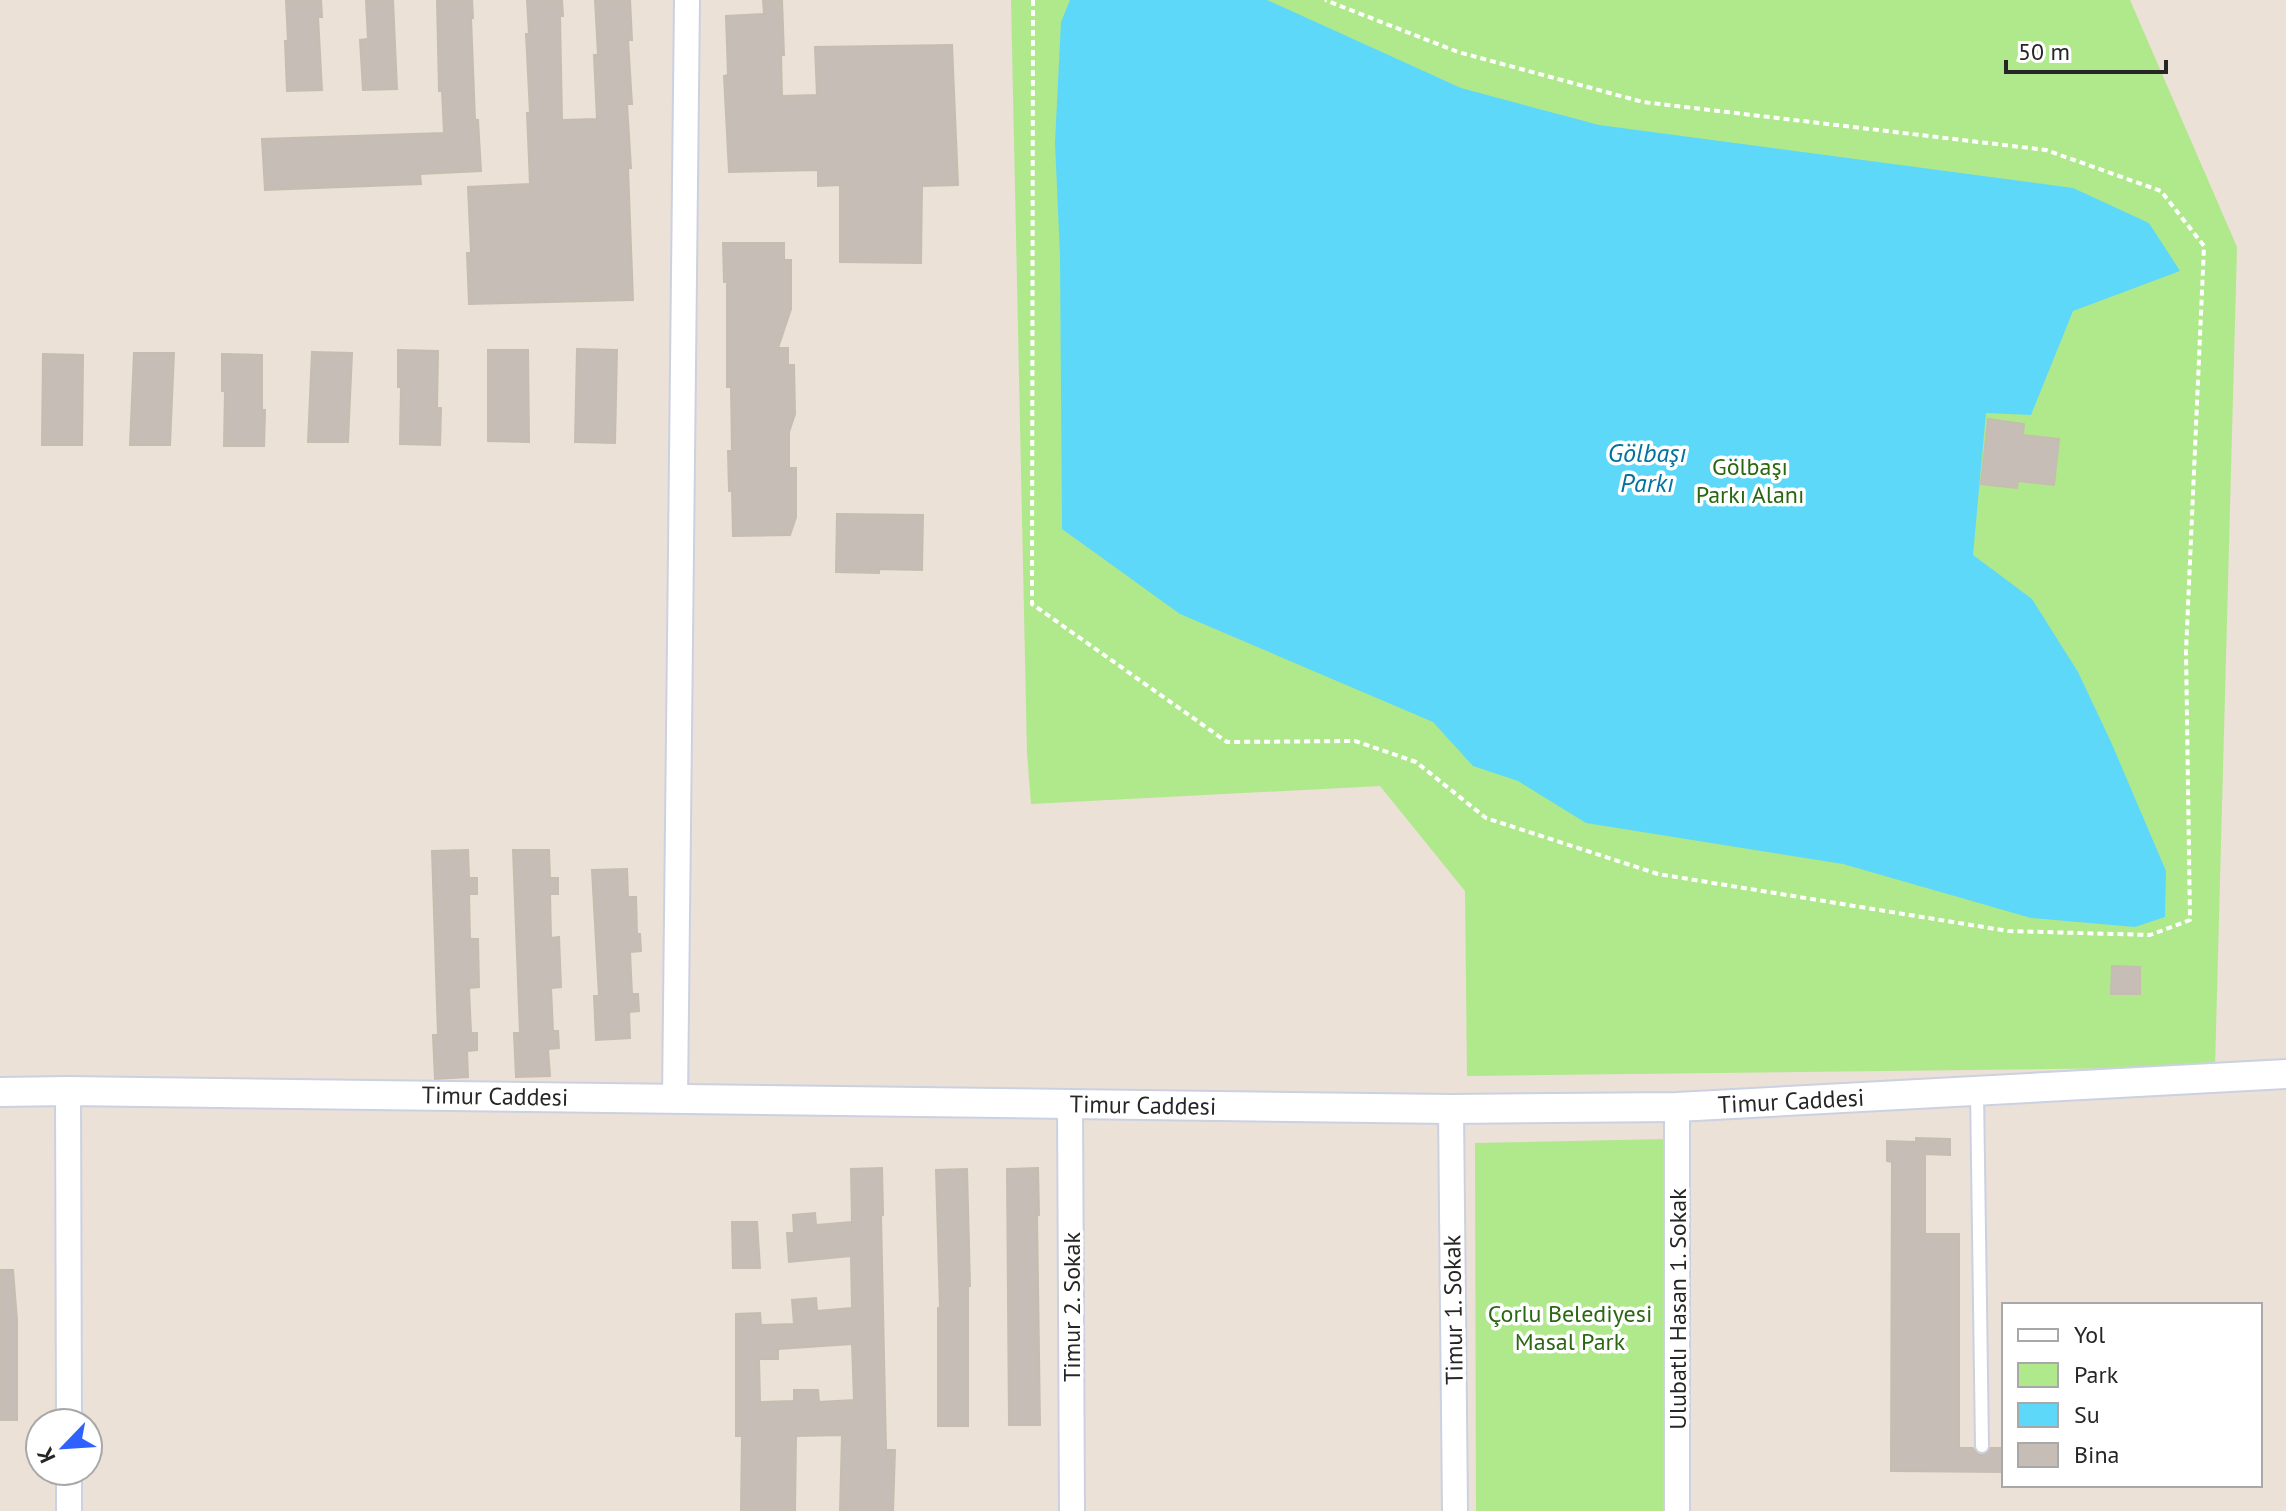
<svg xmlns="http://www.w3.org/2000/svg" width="2286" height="1511" font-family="'PT Sans',sans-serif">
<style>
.green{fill:#b0e88c}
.water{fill:#5dd8f9}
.building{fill:#c6beb6;stroke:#c6bdb0;stroke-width:2;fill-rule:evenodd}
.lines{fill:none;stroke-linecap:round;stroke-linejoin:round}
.service-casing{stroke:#cbd1e2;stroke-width:16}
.minor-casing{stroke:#cbd1e2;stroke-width:28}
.tertiary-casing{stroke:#cbd1e2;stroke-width:32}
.path{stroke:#fff;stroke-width:4;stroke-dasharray:6 4;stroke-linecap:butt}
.service{stroke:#fff;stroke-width:12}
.minor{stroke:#fff;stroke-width:24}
.tertiary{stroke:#fff;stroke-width:28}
.labels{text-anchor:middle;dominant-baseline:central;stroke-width:7;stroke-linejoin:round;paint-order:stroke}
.park-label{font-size:24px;fill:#296712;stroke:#fff}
.street-label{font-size:24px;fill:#262626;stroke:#fff}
.water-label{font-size:26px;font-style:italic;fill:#01729f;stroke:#fff}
</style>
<rect width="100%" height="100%" fill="#ebe1d6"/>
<!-- green -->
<path class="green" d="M1011 0H2130L2237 247 2215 1067 1467 1076 1465 891 1380 786 1031 804 1027 753Z
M1666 1139 1663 1511H1476L1475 1143Z"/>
<!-- water -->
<path class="water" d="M1070 0H1267L1461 88 1599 125 2073 188 2149 223 2180 271 2073 311 2031 415 1986 413 1973 555 2032 599 2078 672 2111 742 2166 871 2165 917 2135 927 2031 918 1843 864 1586 823 1518 781 1473 766 1433 722 1180 614 1062 529 1060 255 1055 143 1061 22Z"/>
<!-- building -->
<path class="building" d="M286 0H321L322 17H318L322 90 287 91 285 41H288Z
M366 0H393L397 89 363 90 360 40 368 39Z
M437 0H472L473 18H471L475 120H478L481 171 420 174 421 184 265 190 262 139 444 133 442 91H439Z
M527 0H562L563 16H560L562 120 597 119 594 55H598L595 0H630L632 40H628L632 104H627L631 168H628L633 300 469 304 467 253H471L468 187 530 184 527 113H530L526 34H529Z
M763 0H782L784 55H781L782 96 817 95 815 47 952 45 958 185 922 186 921 263 840 262V185L818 186V170L729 172 724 76 728 75 726 16 764 14Z
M723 243H784V260H791V309L778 348H788V365H794L795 414 789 432V468H796V517L790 535 733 536 732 491H729L728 451H732L731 387H727V282H724Z
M577 349 617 350 615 443 575 442Z
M398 350 438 351 437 408H441L440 445 400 444 401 387H398Z
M488 350H528L529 442 488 441Z
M312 352 352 353 348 442H308Z
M134 353H174L170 445H130Z
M43 354 83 355 82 445H42Z
M222 354 262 355V410H265L264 446H224L225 391H222Z
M1988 419 2024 424 2023 435 2059 439 2054 485 2018 481 2017 488 1981 484Z
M837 514 923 515 922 570 879 569V573L836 572Z
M468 850 469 878H477V894H469L470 939H478L479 987 469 988 471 1033H477V1050L467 1051 468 1077 435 1079 433 1035H438L432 851Z
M513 850H549L550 878H558V894H550L551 938 559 937 561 987 551 988 553 1031H558L559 1048 548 1049 550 1076 516 1077 514 1033H520Z
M627 869 628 897H636L637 934H640L641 951 630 952 632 994H638L639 1011 629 1012 630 1038 596 1040 594 996H599L592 870Z
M2112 966 2140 967V994H2111Z
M1916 1138 1950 1139V1155L1925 1154V1234H1959V1448H1973L1977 1453 1981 1455 1987 1453 1990 1448H2004V1472L1891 1471 1892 1162 1887 1161V1141L1916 1142Z
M882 1168 883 1215H881L886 1450H895L893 1511H840L842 1435 796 1436 795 1511H741L742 1436H736V1314L760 1313 761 1325 794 1324 792 1300 816 1298 817 1311 852 1308 851 1256 789 1262 787 1233H794L793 1215 815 1213 816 1225 852 1222 851 1169ZM852 1344 854 1400 819 1402 818 1390H794V1401L760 1402 759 1359H778V1349Z
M1038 1168 1039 1215H1037L1040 1425H1009L1007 1169Z
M967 1169 970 1286H968V1426H938V1308H940L936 1170Z
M732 1222H757L760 1268H733Z
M0 1270H13L17 1320V1420H0Z"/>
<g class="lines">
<!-- service casing -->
<g class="service-casing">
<path id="service" d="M1977 1091 1982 1446"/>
</g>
<!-- minor casing -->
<g class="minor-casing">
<path id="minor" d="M68 1091 69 1423
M675 1099 687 0
M1070 1104 1072 1511
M1677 1107V1511
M1451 1109 1455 1511
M69 1471V1511"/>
</g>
<!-- tertiary casing -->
<g class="tertiary-casing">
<path id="tertiary" d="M0 1092 68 1091 1451 1109 1677 1107 2286 1074"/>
</g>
<!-- path -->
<path class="path" d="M1033 0 1032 604 1227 742 1355 741 1416 762 1486 818 1658 874 2008 931 2150 935 2190 920 2186 651 2204 246 2161 191 2046 150 1643 102 1458 52 1325 0"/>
<!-- service -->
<use href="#service" class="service"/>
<!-- minor -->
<use href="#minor" class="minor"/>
<!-- tertiary -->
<use href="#tertiary" class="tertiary"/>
</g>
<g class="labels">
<!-- park labels -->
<g class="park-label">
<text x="1750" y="466">Gölbaşı<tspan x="1750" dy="28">Parkı Alanı</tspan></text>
<text x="1570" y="1313">Çorlu Belediyesi<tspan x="1570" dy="28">Masal Park</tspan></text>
</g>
<!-- street labels -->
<g class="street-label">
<text transform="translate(495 1096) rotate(1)">Timur Caddesi</text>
<text transform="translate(1791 1101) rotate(-3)">Timur Caddesi</text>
<text transform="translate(1143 1105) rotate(1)">Timur Caddesi</text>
<text transform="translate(1071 1307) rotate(-90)">Timur 2. Sokak</text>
<text transform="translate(1677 1309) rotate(-90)">Ulubatlı Hasan 1. Sokak</text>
<text transform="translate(1453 1310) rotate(-91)">Timur 1. Sokak</text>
</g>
<!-- water labels -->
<g class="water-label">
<text x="1647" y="452">Gölbaşı<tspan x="1647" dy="30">Parkı</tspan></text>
</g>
</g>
<!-- legend -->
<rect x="2002" y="1303" width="260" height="184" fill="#ffffff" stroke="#a8a8a8" stroke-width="2"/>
<rect x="2018" y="1329" width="40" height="12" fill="#ffffff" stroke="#a8a8a8" stroke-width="2"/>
<text x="2074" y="1343" font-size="24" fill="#262626">Yol</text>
<rect x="2018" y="1363" width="40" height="24" fill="#b0e88c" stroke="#a8a8a8" stroke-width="2"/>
<text x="2074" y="1383" font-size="24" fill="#262626">Park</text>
<rect x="2018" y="1403" width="40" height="24" fill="#5dd8f9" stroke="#a8a8a8" stroke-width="2"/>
<text x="2074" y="1423" font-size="24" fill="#262626">Su</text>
<rect x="2018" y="1443" width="40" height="24" fill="#c6beb6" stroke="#a8a8a8" stroke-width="2"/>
<text x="2074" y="1463" font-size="24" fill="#262626">Bina</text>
<!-- north arrow -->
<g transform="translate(64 1447) rotate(245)"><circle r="38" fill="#ffffff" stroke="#a8a8a8" stroke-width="2"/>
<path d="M0-6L14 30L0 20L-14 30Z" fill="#2f61ff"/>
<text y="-12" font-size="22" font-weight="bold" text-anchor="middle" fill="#262626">K</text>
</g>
<!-- scale -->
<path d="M2006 60v12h160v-12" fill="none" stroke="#262626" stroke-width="4"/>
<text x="2018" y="60" font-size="24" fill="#262626" stroke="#ffffff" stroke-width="6" paint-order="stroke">50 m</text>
</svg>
